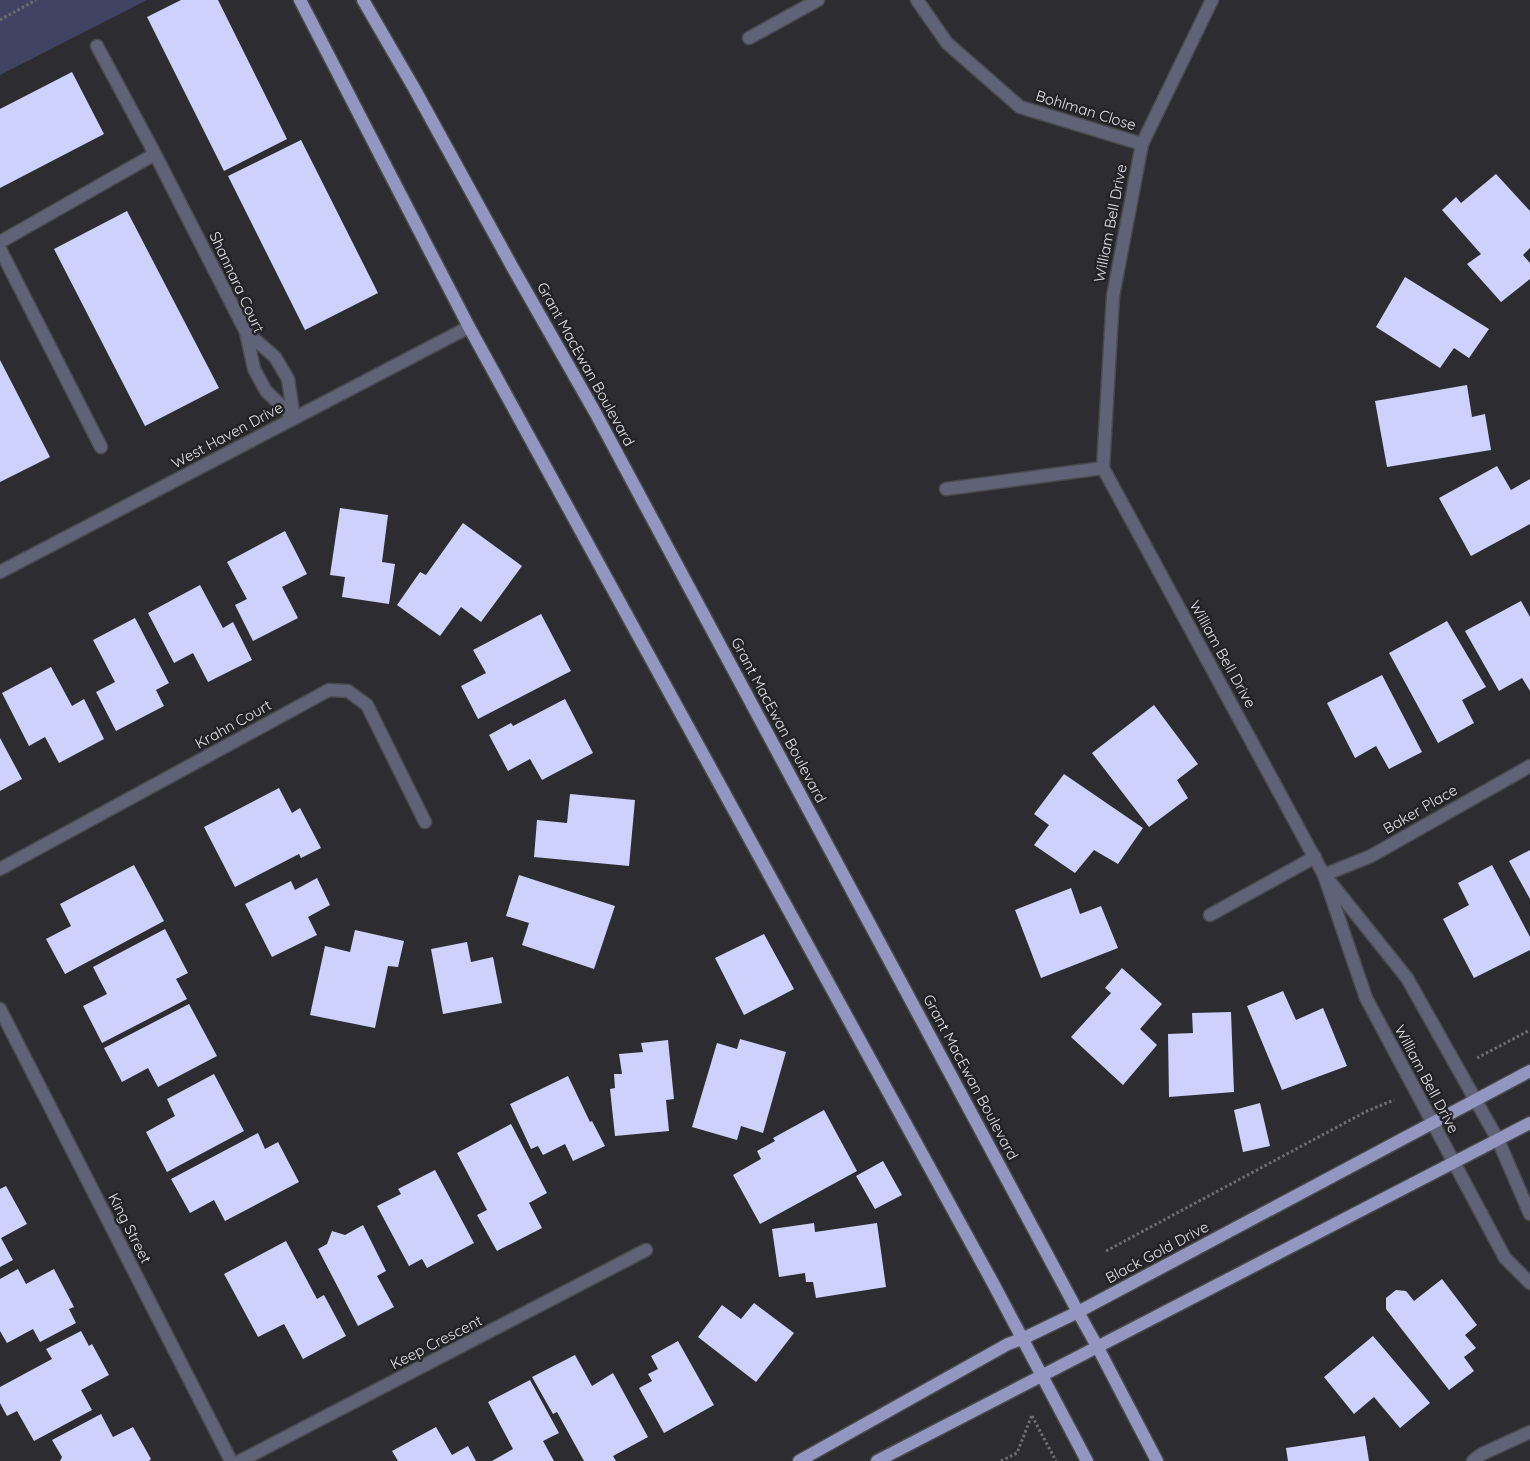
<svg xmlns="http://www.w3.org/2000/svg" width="1530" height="1461" font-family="Quicksand,sans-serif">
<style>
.green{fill:#414363}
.building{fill:#cdd1fc}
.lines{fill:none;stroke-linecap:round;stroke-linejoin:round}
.minor-casing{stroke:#4a4a4d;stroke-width:15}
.major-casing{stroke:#4a4a4d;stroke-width:15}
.path{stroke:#6f6f72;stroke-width:3;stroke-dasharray:2.5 2.5;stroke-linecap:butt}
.minor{stroke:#606278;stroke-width:12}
.major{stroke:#9296c1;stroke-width:12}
.labels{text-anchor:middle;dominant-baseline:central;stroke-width:5;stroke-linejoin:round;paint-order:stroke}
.street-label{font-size:15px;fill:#e1e1e3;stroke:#232327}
</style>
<rect width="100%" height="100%" fill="#2d2d31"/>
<!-- green -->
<path class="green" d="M0 0H147L0 75Z"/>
<!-- building -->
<path class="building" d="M181 0H218L287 139 224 171 147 17Z
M72 72 104 134 0 188V109Z
M301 140 378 293 305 330 228 176Z
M1496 174 1530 211V248L1523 255 1530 263V279L1501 302 1467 264 1481 254 1442 210 1456 197 1461 203Z
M127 211 219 388 145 426 54 249Z
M1405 277 1489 329 1469 358 1454 348 1440 368 1376 327Z
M0 360 50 457 0 482Z
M1467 385 1472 417 1485 414 1491 450 1387 467 1375 401Z
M1497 466 1511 490 1530 479V524L1471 556 1439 498Z
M340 508 388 515 382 562 395 564 389 604 342 597 345 577 330 575Z
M463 523 522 566 481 622 461 607 440 636 397 605 420 572 426 575Z
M285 531 307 574 282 587 298 618 253 641 235 605 247 599 227 562Z
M200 585 223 628 233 622 252 660 208 682 193 653 174 663 148 613Z
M1521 601 1530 617V691L1522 678 1499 691 1465 631Z
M541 614 571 671 478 719 461 686 486 673 473 650Z
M135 618 169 683 156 690 164 706 116 731 96 692 115 682 93 640Z
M1447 621 1486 687 1462 700 1474 723 1438 743 1389 653Z
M51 667 72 706 84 699 104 739 59 763 45 737 29 746 2 693Z
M1382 675 1422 752 1389 769 1376 746 1355 758 1327 703Z
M565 699 593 753 542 780 530 759 508 771 489 735 511 723 513 726Z
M1154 705 1198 764 1177 780 1188 798 1149 827 1092 753Z
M0 738 22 779 0 791Z
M1064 774 1143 828 1118 864 1094 850 1075 873 1034 845 1049 825 1034 814Z
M279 788 292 813 300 808 321 848 301 858 299 854 235 887 204 827Z
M570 794 635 800 629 866 534 857 537 820 567 823Z
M1530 850V899L1509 861Z
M134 865 164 921 65 974 46 939 71 926 60 904Z
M1492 865 1530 937V950L1474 978 1443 919 1469 905 1458 883Z
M519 875 615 906 594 969 522 945 529 923 506 916Z
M317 878 330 905 308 917 317 935 272 957 245 904 291 881 295 890Z
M1071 888 1080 914 1101 906 1118 948 1041 978 1015 910Z
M165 929 188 973 176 979 187 999 102 1043 83 1006 107 994 93 967Z
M355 930 404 941 398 967 388 966 375 1028 310 1015 325 946 350 952Z
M764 934 794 989 744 1015 715 958Z
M467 942 471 962 493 957 502 1003 443 1014 431 949Z
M1122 968 1162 1004 1140 1029 1157 1045 1123 1085 1071 1037 1111 993 1105 988Z
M1283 991 1296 1020 1323 1008 1347 1066 1282 1090 1247 1006Z
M189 1004 217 1056 158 1087 148 1068 122 1082 104 1048Z
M1231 1012 1234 1092 1169 1097 1168 1034 1193 1033 1192 1013Z
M740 1039 786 1052 763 1133 741 1126 737 1140 692 1127 717 1043 737 1049Z
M668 1040 674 1099 666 1100 669 1131 615 1136 610 1089 615 1088 614 1074H622L619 1054 643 1052 641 1043Z
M214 1074 244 1131 167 1172 146 1132 175 1116 167 1099Z
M568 1076 590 1122 592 1121 605 1146 573 1161 565 1144 543 1155 538 1146 531 1149 510 1104Z
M1260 1103 1270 1146 1243 1152 1234 1110Z
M824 1110 857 1171 760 1224 733 1175 761 1159 757 1151 775 1141 773 1138Z
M511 1124 547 1193 529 1203 542 1228 497 1251 477 1215 487 1210 457 1153Z
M258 1133 265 1149 278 1142 299 1182 225 1221 214 1200 190 1213 171 1179Z
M883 1161 902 1195 875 1209 856 1176Z
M435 1170 474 1243 427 1268 422 1259 409 1266 377 1206 401 1194 398 1189Z
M6 1186 27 1224 1 1238 13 1260 0 1267V1189Z
M814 1223 815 1232 877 1223 886 1287 816 1298 813 1282H806L805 1273 779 1277 772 1229Z
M363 1225 386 1271 377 1276 394 1307 358 1326 318 1249 327 1244 332 1231 345 1235Z
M286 1241 317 1299 324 1295 346 1336 303 1359 284 1324 258 1337 224 1274Z
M18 1269 26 1284 54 1269 74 1307 69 1309 76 1323 40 1342 33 1329 7 1343 0 1331V1279Z
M1442 1279 1477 1325 1465 1335 1476 1348 1464 1357 1474 1371 1449 1390 1386 1309V1298L1396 1290 1406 1291 1414 1301Z
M754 1303 794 1333 756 1382 698 1337 722 1305 741 1319Z
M81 1331 89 1346 92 1344 109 1375 81 1390 92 1410 34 1441 17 1411 7 1416 0 1403V1387L52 1359 46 1349Z
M1373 1336 1430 1403 1400 1428 1374 1397 1354 1414 1324 1377Z
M678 1341 714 1405 664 1433 639 1388 652 1381 648 1374 658 1369 651 1356Z
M575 1355 592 1386 613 1373 648 1437 613 1456 616 1461H584L557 1412 553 1414 532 1377Z
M530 1380 559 1433 543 1441 554 1461H492L513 1449 488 1402Z
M101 1414 113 1437 133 1427 151 1459 149 1461H60L62 1457 52 1440Z
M436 1427 452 1455 468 1446 476 1461H398L392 1451Z
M1365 1436 1369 1461H1288L1286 1448Z"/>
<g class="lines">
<!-- minor casing -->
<g class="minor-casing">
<path id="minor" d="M917 0 947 43 1020 107 1142 144
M1212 0 1142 144 1113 296 1103 468 1324 875 1366 998 1505 1258 1530 1283
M749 38 818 0
M97 46 155 154 246 332 254 369 266 391 294 418
M0 242 155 154
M0 249 101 447
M246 332 275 357 288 379 294 418
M946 489 1103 468
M0 572 469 327
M0 869 329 690 348 691 367 705 425 822
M1324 875 1371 856 1530 766
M1331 883 1407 978 1498 1140 1530 1214
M1210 915 1315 857
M0 1009 231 1461
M240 1461 646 1250
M1473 1461 1482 1454 1530 1432"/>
</g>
<!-- major casing -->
<g class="major-casing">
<path id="major" d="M300 0 469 327 994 1285 1087 1461
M363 0 414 88 514 270 596 414 1078 1312 1098 1348 1157 1461
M799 1461 1008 1344 1022 1339 1078 1312 1530 1071
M877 1461 1530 1123"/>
</g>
<!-- path -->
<path class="path" d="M0 20 36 0
M1477 1058 1530 1030
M1106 1251 1367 1111 1394 1100
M1032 1416 1056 1461
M1001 1461 1017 1453 1032 1415"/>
<!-- minor -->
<use href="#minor" class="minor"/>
<!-- major -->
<use href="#major" class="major"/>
</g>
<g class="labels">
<!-- street labels -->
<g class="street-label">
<text transform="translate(1086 110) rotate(17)">Bohlman Close</text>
<text transform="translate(1110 223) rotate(-79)">William Bell Drive</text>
<text transform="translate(237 282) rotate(65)">Shannara Court</text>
<text transform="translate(586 364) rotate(61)">Grant MacEwan Boulevard</text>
<text transform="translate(227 435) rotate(-28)">West Haven Drive</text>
<text transform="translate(1223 654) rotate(61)">William Bell Drive</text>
<text transform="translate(779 720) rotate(62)">Grant MacEwan Boulevard</text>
<text transform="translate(233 724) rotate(-29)">Krahn Court</text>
<text transform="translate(1420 809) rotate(-30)">Baker Place</text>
<text transform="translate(971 1077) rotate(62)">Grant MacEwan Boulevard</text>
<text transform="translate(1427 1079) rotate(62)">William Bell Drive</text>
<text transform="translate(130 1228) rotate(63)">King Street</text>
<text transform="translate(1157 1252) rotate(-28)">Black Gold Drive</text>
<text transform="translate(436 1342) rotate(-27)">Keep Crescent</text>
</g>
</g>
</svg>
